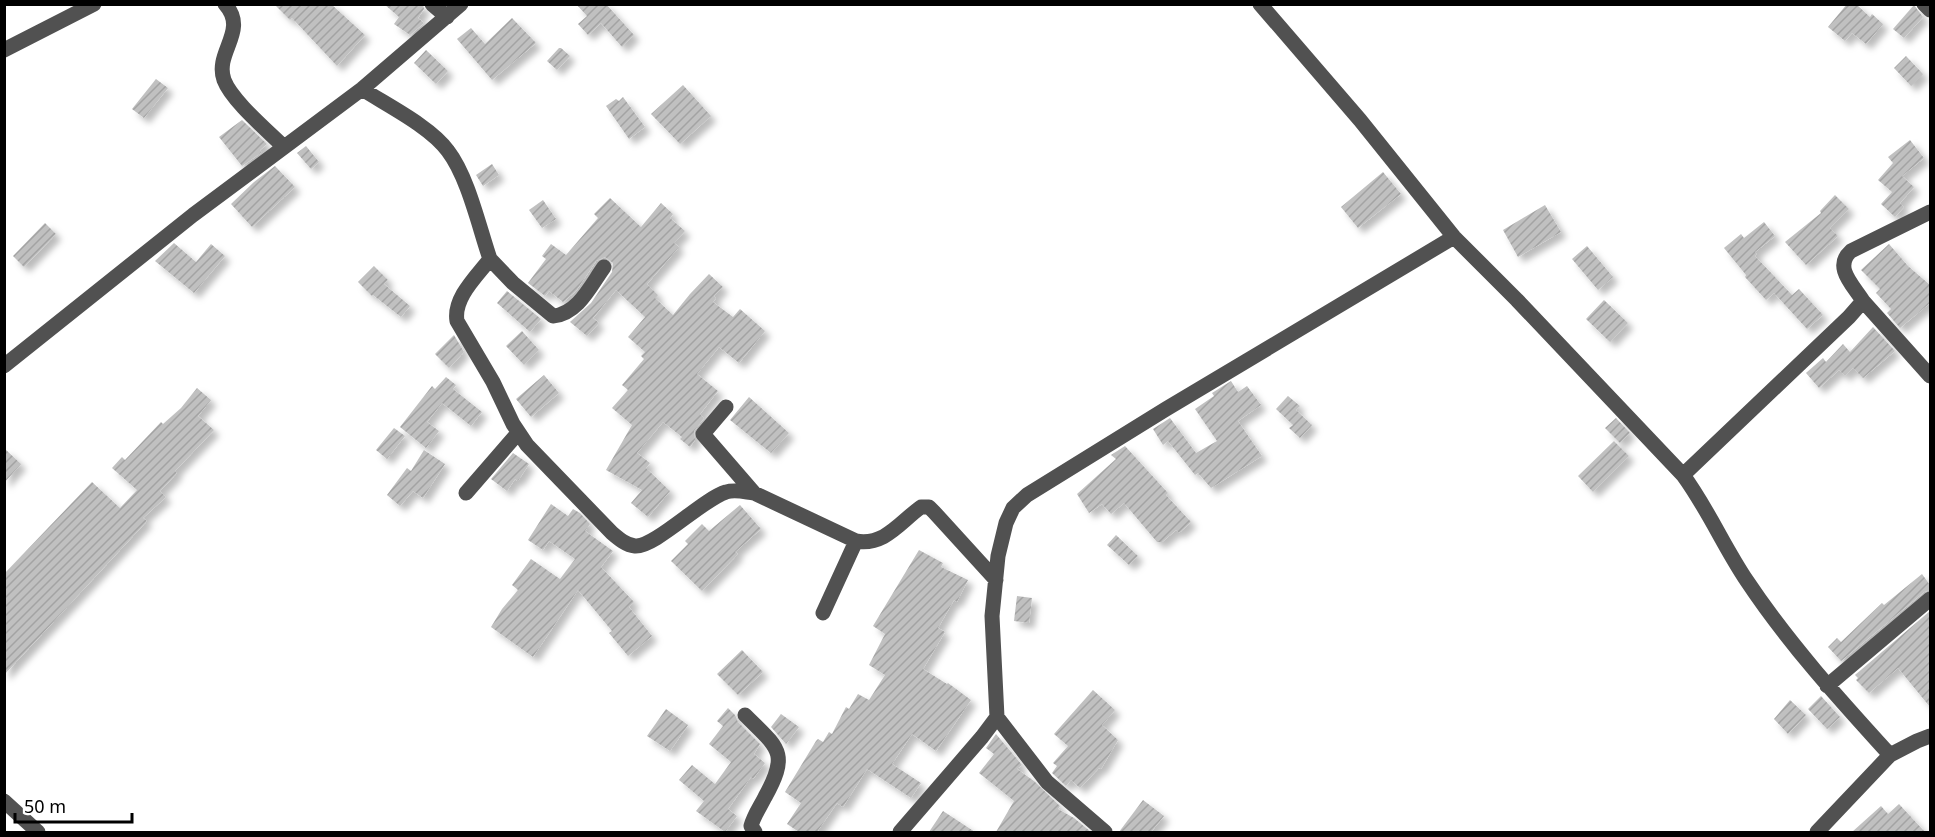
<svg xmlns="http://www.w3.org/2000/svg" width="1935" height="837" font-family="'Noto Sans',sans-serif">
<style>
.building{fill:url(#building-hatch);filter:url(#shadow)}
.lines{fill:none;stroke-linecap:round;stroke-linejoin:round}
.minor{stroke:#515151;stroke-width:15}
</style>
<defs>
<pattern id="building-hatch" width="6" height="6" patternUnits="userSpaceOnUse" patternTransform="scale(1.5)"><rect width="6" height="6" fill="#c0c0c0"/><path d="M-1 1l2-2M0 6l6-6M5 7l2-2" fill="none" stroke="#a3a3a3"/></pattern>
<filter id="shadow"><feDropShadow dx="5.5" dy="5.5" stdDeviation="3" flood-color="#0004"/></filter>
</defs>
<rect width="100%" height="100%" fill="#fff"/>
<!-- building -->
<path class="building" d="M274 4H331L365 35 337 66 292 18 290 20Z
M384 4H423L424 9 418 18 424 23 410 35 394 24 399 17Z
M576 4H606L634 35 622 47 601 23 588 35 578 24 587 16Z
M1847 4H1856L1870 17 1872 14 1883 24 1866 44 1852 33 1845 41 1828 27Z
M1914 5 1923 17 1904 38 1893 29Z
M512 18 536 43 492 80 457 39 471 28 485 44Z
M559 48H561L570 56 557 70 547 61Z
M426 50 448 71 436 84 414 63Z
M1906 56 1923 74 1911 86 1894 68Z
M156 79 168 88 144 118 132 109Z
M683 85 711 116 680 144 651 114Z
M623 97 645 127 629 139 606 106 616 99 619 101Z
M242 120 267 144 260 150 262 152 242 166 219 137Z
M1910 140 1924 158 1902 176 1914 187 1900 203 1904 207 1895 217 1881 204 1892 192 1878 180 1893 163 1888 157Z
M306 146 319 162 311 169 297 153Z
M492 164 499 175 483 186 476 175Z
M275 166 295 187 252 227 231 204 254 182Z
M1383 172 1401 194 1358 228 1341 207Z
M1835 195 1849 209 1830 228 1838 236 1806 265 1785 242 1821 213 1820 211Z
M610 198 641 227 661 203 673 214 670 218 685 231 674 243 679 247 647 284 658 295 655 298 673 315 690 294 709 274 723 287 714 296 716 298 713 302 733 317 740 309 765 331 739 363 719 347 697 374 718 391 700 414 704 418 694 431 695 440 690 447 680 439 682 437 663 422 637 453 650 463 646 468 670 491 648 517 631 503 642 490 606 470 632 425 612 408 628 390 622 385 644 359 641 356 645 352 628 337 645 317 616 290 593 318 599 323 587 336 570 322 591 303 612 272 613 263 605 257 596 261 576 291 563 302 549 291 545 296 528 283 546 259 542 256 551 244 566 255 598 218 594 214Z
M543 200 556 219 542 228 529 210Z
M1545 205 1561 232 1518 257 1503 230Z
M1764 222 1775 236 1755 252 1757 254 1755 256 1792 295 1799 289 1823 315 1807 329 1774 293 1766 300 1745 277 1746 275 1724 248 1741 234 1744 238Z
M45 223 56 234 24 267 13 256Z
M174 243 196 262 211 244 225 256 194 293 155 261Z
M1889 244 1908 266 1930 285V303L1900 328 1887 313 1891 309 1876 293 1880 289 1861 270Z
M1587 246 1613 277 1598 290 1572 259Z
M374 266 388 280 384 284 410 306 401 317 373 295 372 296 358 282Z
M507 291 541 319 530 332 497 303Z
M1604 300 1628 323 1610 342 1586 319Z
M1873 327 1895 351 1863 378 1853 368 1845 376 1839 370 1819 388 1806 373 1823 358 1826 362 1843 344 1850 352Z
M522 331 539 350 524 365 506 346Z
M454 335 464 352 449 368 435 354Z
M544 375 559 393 531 417 516 399Z
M446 377 456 385 453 389 482 412 471 426 442 403 427 422 439 431 426 448 400 427 432 386 435 389Z
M1231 381 1238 392 1247 386 1261 405 1238 421 1262 456 1211 488 1198 473 1195 475 1168 441 1163 445 1153 429 1170 418 1196 453 1217 441 1195 409 1214 396 1212 393Z
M197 388 211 400 198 416 214 430 175 471 177 473 160 491 166 497 143 518 147 521 4 675V574L92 482 120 508 137 490 112 468 122 457 125 460 161 422 163 424 181 408Z
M1288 396 1300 406 1296 410 1312 425 1300 438 1289 428 1293 425 1276 409Z
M749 397 789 433 771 453 730 420Z
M1616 418 1630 433 1620 443 1605 428Z
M394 428 405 436 387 459 376 450Z
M1614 441 1629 456 1593 492 1578 476Z
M1125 446 1168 493 1166 495 1191 522 1179 533 1176 530 1162 542H1157L1124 503 1111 514 1102 504 1089 513 1077 494 1116 459 1111 455Z
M4 448 21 464 4 483Z
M424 450 445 464 423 498 413 491 400 506 387 495 407 468 411 471Z
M513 453 529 464 518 481 515 479 507 491 491 479Z
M551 504 568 516 573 509 580 513 590 524 585 531 613 551 601 567 634 602 629 607 652 636 628 656 609 633 612 631 578 590 533 657 491 627 502 609 518 590 512 585 531 559 560 579 575 559 549 541 543 550 528 540Z
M740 505 761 529 735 552 738 554 702 591 671 561 688 544 685 541 702 524 709 531Z
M1116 535 1138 556 1129 565 1107 545Z
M919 550 943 563 941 567 968 580 957 602 954 600 938 628 945 632 923 669 947 684 948 683 971 700 936 751 912 734 892 764 921 783 911 798 867 769 843 807 837 803 817 832H799L787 824 801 803 785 792 816 741 818 739 823 742 829 732 832 734 846 707 849 709 858 694 869 700 885 675 869 665 885 634 873 626Z
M1922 574 1930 585V590L1924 592 1841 661 1828 647 1837 638 1841 642 1882 603 1884 605Z
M1017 596 1032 598 1029 623 1014 621Z
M1930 611V707L1898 668 1869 693 1856 680 1858 678 1855 675Z
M742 650 763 672 738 695 717 674Z
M1093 690 1115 710 1102 725 1118 740 1101 769 1099 768 1080 788 1071 780 1066 786 1052 773 1057 766 1053 763 1068 746 1054 734Z
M1821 696 1840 717 1827 729 1808 709Z
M1790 700 1806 715 1788 734 1774 719Z
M728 708 735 715 738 722 760 744 754 754 765 763 753 779 751 777 728 809 737 816 725 832 696 811 704 801 679 780 692 765 715 784 731 762 709 744 723 726 717 721Z
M666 709 688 725 670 751 647 736Z
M781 714 799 727 786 744 771 727Z
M996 734 1022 765 1017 769 1034 781 1060 806 1058 809 1074 818 1091 832H996L1014 801 979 773 994 754 986 748Z
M1143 800 1164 816 1151 832H1119Z
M1899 804 1925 832H1852L1881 806 1888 814Z
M943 811 975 832H929Z"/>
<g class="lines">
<!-- minor -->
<path class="minor" d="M225 4C249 31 214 52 224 80 232 101 268 131 284 147
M432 4 447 17
M1260 4 1360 120 1454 237 1517 300 1683 475C1708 509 1724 547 1747 581 1789 644 1840 700 1890 755L1917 741 1930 736
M1924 4 1930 10
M4 50 94 4
M362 89C387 105 431 127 448 151 468 177 479 227 490 259 477 276 453 298 457 321L493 382 513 424 527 445 612 533C619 539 626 545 635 546 654 548 703 499 726 492 735 489 745 492 754 493L856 541C885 546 900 522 921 507H929L934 512 996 580
M490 259 513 283 553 316C578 314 591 285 604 267
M1863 301 1930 376
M4 366 193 215 362 89 461 4
M726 407 703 434 754 493
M1683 475 1849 317 1863 301C1853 285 1833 267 1851 251L1930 212
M466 493 518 433
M823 613 856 541
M1827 686 1930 599
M745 715C778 748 790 752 765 797 760 807 754 815 751 826L755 832
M997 717 1047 782 1105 832
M4 801 38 832
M900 832 982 737 997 717 992 616 998 556 1006 523 1013 508 1027 495 1166 409 1454 237
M1817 832 1890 755"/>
</g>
<!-- border -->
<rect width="1935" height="837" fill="none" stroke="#000000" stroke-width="12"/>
<!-- scale -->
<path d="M15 813v9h117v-9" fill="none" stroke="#000000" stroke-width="3"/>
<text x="24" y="813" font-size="18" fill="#000000" stroke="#ffffff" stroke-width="4.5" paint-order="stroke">50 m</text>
</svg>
